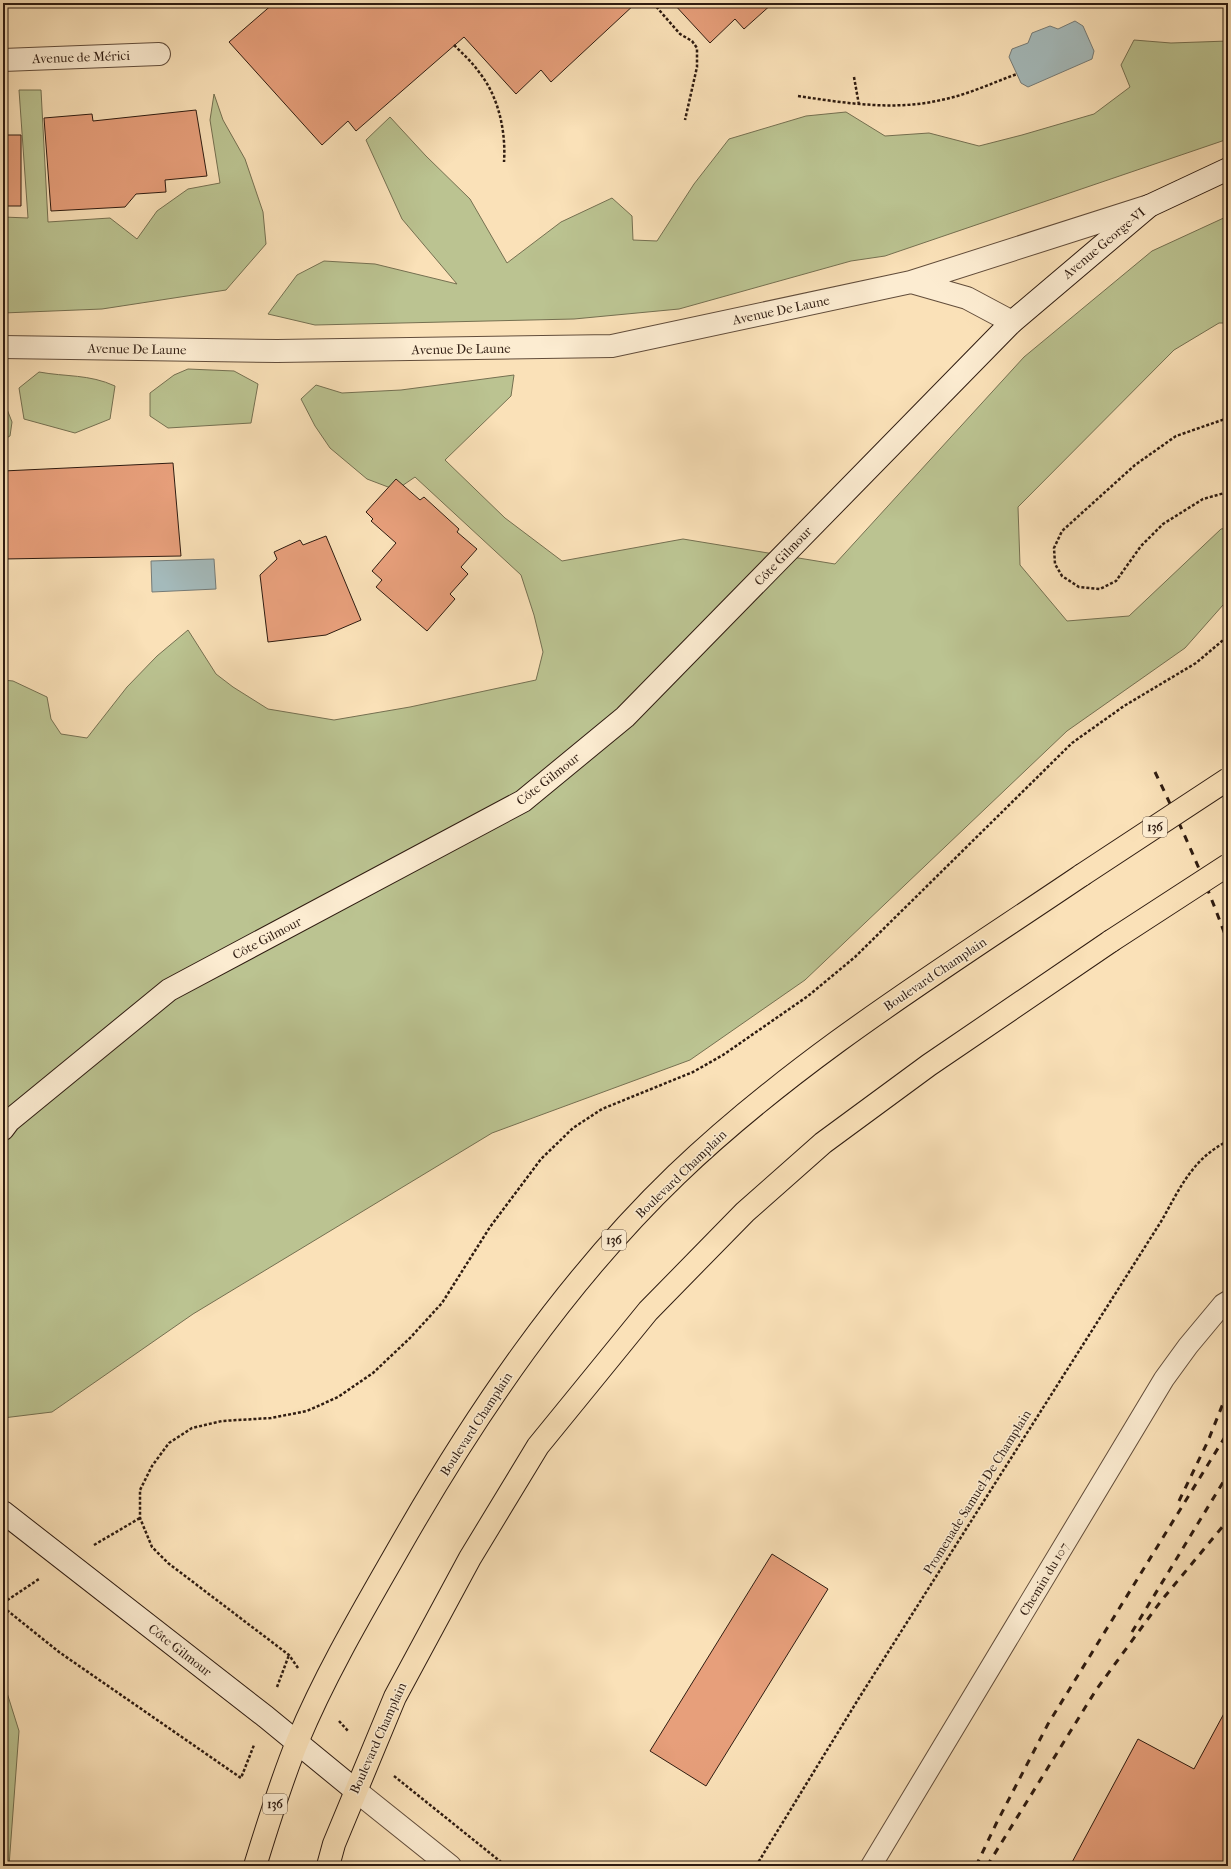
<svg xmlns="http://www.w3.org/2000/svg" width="1231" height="1869" font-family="'IM FELL French Canon',serif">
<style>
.green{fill:#bbc391;stroke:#757051}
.water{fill:#a4babb;stroke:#757b77}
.building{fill:#e79f7b;stroke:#2f1c11}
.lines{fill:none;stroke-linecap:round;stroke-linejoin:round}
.lane-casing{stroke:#624d3b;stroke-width:22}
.street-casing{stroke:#624d3b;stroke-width:24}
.secondary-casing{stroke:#2f1c11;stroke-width:24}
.primary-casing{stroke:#2f1c11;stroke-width:24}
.path{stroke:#2f1c11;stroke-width:2.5;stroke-dasharray:3 2;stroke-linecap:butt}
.lane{stroke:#fcecd1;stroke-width:20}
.street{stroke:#fcecd1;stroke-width:22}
.secondary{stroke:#fcecd1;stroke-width:22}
.primary{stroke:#fae1b8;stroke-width:22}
.rail{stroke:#2f1c11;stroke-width:3;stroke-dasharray:7 7;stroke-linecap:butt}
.primary-bridge-casing{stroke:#2f1c11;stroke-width:24;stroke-linecap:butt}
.primary-bridge{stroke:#fae1b8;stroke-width:22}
.labels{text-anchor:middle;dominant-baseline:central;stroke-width:3;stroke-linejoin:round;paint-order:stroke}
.shield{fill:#fcecd1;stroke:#6c5a4b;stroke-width:1}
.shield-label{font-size:12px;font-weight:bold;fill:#2f1c11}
.street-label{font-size:13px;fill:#2f1c11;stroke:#fcecd1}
</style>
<rect width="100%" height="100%" fill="#fae1b8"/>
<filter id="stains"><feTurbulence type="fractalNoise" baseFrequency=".005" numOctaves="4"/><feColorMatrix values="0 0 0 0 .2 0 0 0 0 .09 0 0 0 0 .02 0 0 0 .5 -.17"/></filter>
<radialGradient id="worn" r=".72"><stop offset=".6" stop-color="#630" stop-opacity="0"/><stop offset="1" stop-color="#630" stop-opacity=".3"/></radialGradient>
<!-- green -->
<path class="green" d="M1134 40 1171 43 1228 41V139L885 256 851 261 679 309 574 319 315 325 268 314 297 275 324 261 375 264 457 284 402 219 366 140 390 117 426 156 470 199 507 263 561 222 612 198 632 216 633 240 657 241 694 184 729 139 806 116 846 112 885 136 929 133 979 146 1022 135 1094 114 1130 87 1121 65Z
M19 90H41L48 222 110 218 137 239 157 211 188 189 220 183 210 120 214 94 223 120 245 159 263 212 266 244 226 290 102 309 3 313V217L28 218Z
M1228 216V323H1219L1174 350 1018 507 1020 565 1067 621 1129 616 1221 529 1228 528V603L1223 605 1185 648 1067 731 805 980 690 1060 492 1133 193 1314 52 1412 3 1418V680L13 681 47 697 51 719 61 734 87 738 127 687 157 656 188 630 216 674 233 687 268 709 334 720 410 707 536 680 543 652 534 615 521 575 415 477 396 490 367 479 330 448 315 426 301 399 316 385 342 393 401 390 514 375 511 396 445 460 505 518 562 561 683 539 835 564 1024 357 1152 251Z
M188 369 234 371 258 384 251 423 168 428 150 416V393L174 375Z
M39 372C66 377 89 374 115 386L110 419 75 433 24 419 19 388Z
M3 399 12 422 10 436 3 440Z
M3 1680 19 1731 9 1866H3Z"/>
<!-- water -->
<path class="water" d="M1075 21 1083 26 1094 51 1092 59 1028 87 1021 83 1009 57 1012 49 1028 43 1032 33 1050 26 1058 29Z
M214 559 216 589 152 592 151 561Z"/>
<!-- building -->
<path class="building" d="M274 3H636L551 82 541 70 516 94 464 37 356 131 348 121 322 145 229 42Z
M673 3H773L744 29 735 19 710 43Z
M196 110 207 176 165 180 166 192 136 194 125 207 51 211 44 118 92 114 93 121Z
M3 135H21V206H3Z
M173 463 181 556 3 559V471Z
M396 479 420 500 424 497 459 529 457 532 477 549 461 567 468 574 450 594 455 599 427 631 376 587 382 580 372 571 396 543 371 521 373 519 366 512Z
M326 536 361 620 326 635 268 642 260 575 277 559 274 552 300 540 303 545Z
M772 1554 828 1589 706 1786 650 1751Z
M1228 1706V1866H1070L1138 1739 1194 1769Z"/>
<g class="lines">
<!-- lane casing -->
<g class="lane-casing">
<path id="lane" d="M871 1866 1164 1379 1188 1346 1223 1304 1228 1301"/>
</g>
<!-- street casing -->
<g class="street-casing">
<path id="street" d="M3 60 159 54
M911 282 967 298 1012 322
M3 347 277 351 612 346 911 282 1149 206
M355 1790 450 1866"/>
</g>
<!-- secondary casing -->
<g class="secondary-casing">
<path id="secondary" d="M3 1129 9 1121 169 990 523 801 625 717 1012 322 1149 206 1228 169
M3 1512 266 1717 355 1790"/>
</g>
<!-- primary casing -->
<g class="primary-casing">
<path id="primary" d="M255 1866C268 1824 281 1781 298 1740 326 1673 364 1609 400 1546 476 1413 565 1282 676 1175 798 1058 943 969 1082 875
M328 1866 334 1844 395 1697 470 1558 538 1446 648 1311 745 1212 823 1143 929 1065 1111 941"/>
</g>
<!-- path -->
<path class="path" d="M653 3 680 34 692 41 697 48V67L685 120
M454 45C463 54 472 62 479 72 499 97 506 132 504 162
M854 77 859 105
M798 96C845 103 894 111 941 100 967 95 992 83 1017 74
M1228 418 1176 436 1135 465 1062 531 1054 548 1055 564 1062 576 1079 587 1100 589 1116 581 1141 546 1163 524 1203 499 1228 492
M94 1545 140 1518
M3 1603 39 1579
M3 1607 59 1652 241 1778 254 1745
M298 1668 289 1655 168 1563 152 1547 140 1518V1490L152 1466 169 1443 192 1428 222 1421 271 1418 307 1411 338 1397 373 1373 410 1338 442 1303 490 1227 541 1159 573 1128 602 1109 693 1072 723 1055 808 996 855 957 1072 743 1124 706 1196 663 1228 636
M277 1687 289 1655
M339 1721 348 1731
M394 1776 506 1866
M756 1866 859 1698 1162 1220C1180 1188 1193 1158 1228 1141"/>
<!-- lane -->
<use href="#lane" class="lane"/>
<!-- street -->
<use href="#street" class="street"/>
<!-- secondary -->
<use href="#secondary" class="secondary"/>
<!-- primary -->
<use href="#primary" class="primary"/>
<!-- rail -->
<path class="rail" d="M1155 772C1182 828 1207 884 1228 943
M1179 1501 1208 1441 1228 1391
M1132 1632 1228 1474
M976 1866 996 1824 1048 1724 1228 1432
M987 1866 1096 1690 1161 1601 1228 1520"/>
<!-- primary-bridge casing -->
<g class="primary-bridge-casing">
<path id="primary-bridge" d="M1082 875 1228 779
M1111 941 1228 865"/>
</g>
<!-- primary-bridge -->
<use href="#primary-bridge" class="primary-bridge"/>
</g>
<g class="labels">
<!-- shield labels -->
<g class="shield">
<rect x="1143" y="817" width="24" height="20" rx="3"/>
<rect x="602" y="1230" width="24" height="20" rx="3"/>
<rect x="263" y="1794" width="24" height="20" rx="3"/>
</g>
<g class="shield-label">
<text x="1155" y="827">136</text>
<text x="614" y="1240">136</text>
<text x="275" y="1804">136</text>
</g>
<!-- street labels -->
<g class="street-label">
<text transform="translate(81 57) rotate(-2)">Avenue de Mérici</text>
<text transform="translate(1104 243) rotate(-40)">Avenue George-VI</text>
<text transform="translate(781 310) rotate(-12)">Avenue De Laune</text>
<text transform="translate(137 349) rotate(1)">Avenue De Laune</text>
<text transform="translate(461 349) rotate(-1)">Avenue De Laune</text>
<text transform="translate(783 556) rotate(-46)">Côte Gilmour</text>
<text transform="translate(548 779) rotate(-38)">Côte Gilmour</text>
<text transform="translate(267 938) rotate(-28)">Côte Gilmour</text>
<text transform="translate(935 974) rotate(-34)">Boulevard Champlain</text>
<text transform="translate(681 1174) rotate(-44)">Boulevard Champlain</text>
<text transform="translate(476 1424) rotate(-57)">Boulevard Champlain</text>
<text transform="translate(977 1492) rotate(-58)">Promenade Samuel-De Champlain</text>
<text transform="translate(1044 1579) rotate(-59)">Chemin du 107</text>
<text transform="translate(180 1650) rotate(38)">Côte Gilmour</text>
<text transform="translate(378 1738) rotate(-66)">Boulevard Champlain</text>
</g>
</g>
<!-- margin -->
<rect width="1231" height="1869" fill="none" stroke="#fae1b8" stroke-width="16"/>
<rect x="4" y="4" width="1223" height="1861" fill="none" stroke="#2f1c11" stroke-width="2"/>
<rect x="8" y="8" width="1215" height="1853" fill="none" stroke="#2f1c11"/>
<rect width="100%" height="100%" filter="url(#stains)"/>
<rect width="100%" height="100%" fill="url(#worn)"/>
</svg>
